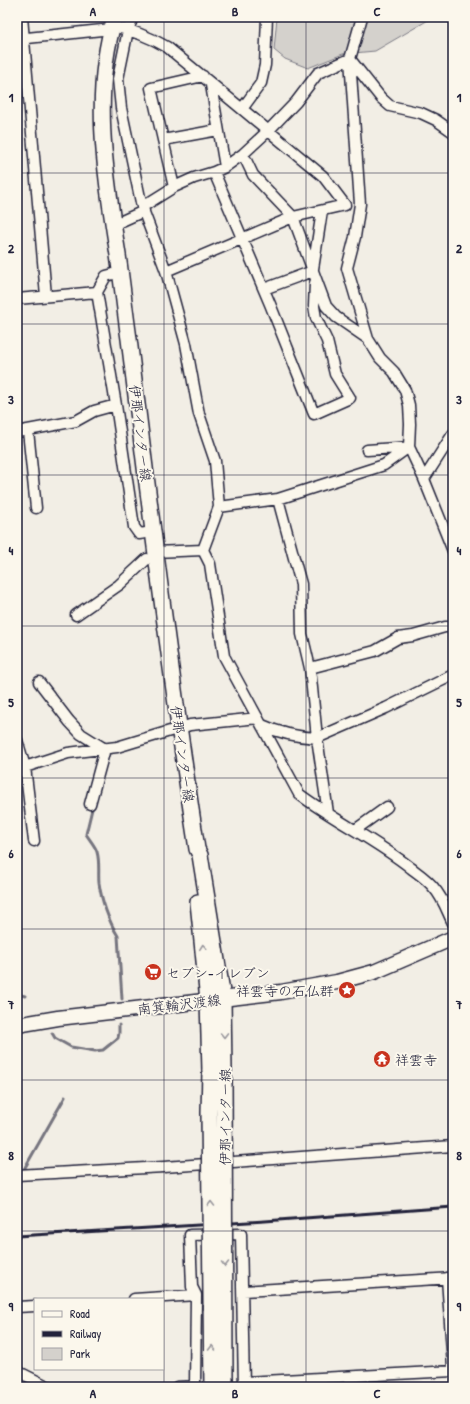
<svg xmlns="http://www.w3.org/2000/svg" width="470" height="1404" font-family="'Patrick Hand','Klee One',sans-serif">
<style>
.green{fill:#d4d1cc;stroke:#7b7a84}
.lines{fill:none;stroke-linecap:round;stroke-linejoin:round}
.stream{stroke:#76747f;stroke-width:3}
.minor-casing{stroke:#22223b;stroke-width:13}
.secondary-casing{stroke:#22223b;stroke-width:17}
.primary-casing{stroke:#22223b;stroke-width:18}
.minor{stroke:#fbf7ec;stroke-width:10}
.secondary{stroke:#fbf7ec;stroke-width:14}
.primary{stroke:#fbf7ec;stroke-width:15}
.rail{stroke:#22223b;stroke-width:3}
.primary-bridge-casing{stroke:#22223b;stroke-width:18;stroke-linecap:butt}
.primary-bridge{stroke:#fbf7ec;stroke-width:15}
.oneway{stroke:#99979c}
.grid{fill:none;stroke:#22223b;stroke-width:1;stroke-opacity:0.55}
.labels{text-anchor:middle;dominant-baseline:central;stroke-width:4;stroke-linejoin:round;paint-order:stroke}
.street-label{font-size:14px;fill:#22223b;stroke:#fbf7ec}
.poi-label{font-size:14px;fill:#22223b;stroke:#fbf7ec;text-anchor:start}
.neatline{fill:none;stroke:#22223b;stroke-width:1.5}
.grid-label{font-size:13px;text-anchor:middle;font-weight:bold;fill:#22223b}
</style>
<rect width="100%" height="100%" fill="#f2eee5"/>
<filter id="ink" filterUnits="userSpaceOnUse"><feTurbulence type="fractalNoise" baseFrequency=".025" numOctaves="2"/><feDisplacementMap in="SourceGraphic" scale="8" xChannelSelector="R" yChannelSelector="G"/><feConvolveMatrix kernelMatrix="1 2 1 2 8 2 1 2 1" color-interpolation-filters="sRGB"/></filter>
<g filter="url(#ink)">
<!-- green -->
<path class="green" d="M277 17H446L430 19 375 51 343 54 308 68 285 59 274 50Z"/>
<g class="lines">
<!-- stream -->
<path class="stream" d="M93 805 86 834C89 839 96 847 97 852 100 862 98 873 99 883 101 899 109 922 118 936L122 999
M17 994 25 996
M52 1033 55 1038 71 1047 95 1051 103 1050 118 1038 119 1033V1025
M23 1171 65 1097"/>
<!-- minor casing -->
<g class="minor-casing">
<path id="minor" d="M22 17 46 296
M133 17 128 30 118 79 121 108 142 207 166 271 293 217 253 175 243 154
M362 17 350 59 360 204 355 237 347 268 368 339 380 358 394 372 405 390 409 405 410 424 409 447 424 479 453 551
M112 26C132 30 150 37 167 47L323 176 345 205 293 217 326 306 336 317 368 339
M18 39 111 29
M350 59 381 98 390 106 421 113 436 120 453 132
M211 85 225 167
M242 109 261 83 265 65 267 17
M163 140 218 130
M214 172 270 304 314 414 350 398 335 374 327 341 316 318 314 306 315 283
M174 187 151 88 203 76
M142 207 174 187 194 178 214 172 225 167 243 154 269 130 296 102 318 73 350 59
M113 225 144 211
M313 269 322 211
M166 271 186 344 199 414 215 461 219 507
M264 289 313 271
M97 292 116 405 134 527 139 534 153 532
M17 299 97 292 106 276 121 272
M28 431 36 508
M17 432 76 421 94 411 116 405
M409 447 384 465 278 499 219 507 203 550 210 564 224 656 299 794C335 821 376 840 411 868 419 874 428 880 434 888 443 898 447 911 453 923
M367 450 409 447
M424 479 453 434
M278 499 301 584 302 634 310 668 317 738 328 813
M155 552 203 550
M76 615 119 585 147 559
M310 668 375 651 398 638 413 636 445 627H453
M39 682 69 721 81 734 105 749 90 804
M262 725C279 733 298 737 317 738L386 708 453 675
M17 740 25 767 34 841
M17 772 25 767 68 753 117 747 190 725 258 718
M355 830 387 807
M17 1175 164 1167 453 1146
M447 1278 453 1367
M243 1291 453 1278
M134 1299 196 1295 192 1287 190 1235 241 1234 244 1387
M17 1307 35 1306
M17 1371 49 1387
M244 1382 453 1371
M177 1387 195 1386 196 1295"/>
</g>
<!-- secondary casing -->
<g class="secondary-casing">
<path id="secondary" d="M17 1025 58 1018 281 992 337 982 374 972 453 938"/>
</g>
<!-- primary casing -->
<g class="primary-casing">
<path id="primary" d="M115 17C91 95 106 177 118 255 122 283 125 311 129 339 150 509 171 679 197 849L200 855 223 998 224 1071
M198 902 208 1000 210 1071"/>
</g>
<!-- minor -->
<use href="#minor" class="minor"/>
<!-- secondary -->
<use href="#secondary" class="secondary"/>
<!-- primary -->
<use href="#primary" class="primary"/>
<!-- rail -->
<path class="rail" d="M17 1236 265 1221 453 1207"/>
<!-- primary-bridge casing -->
<g class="primary-bridge-casing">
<path id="primary-bridge" d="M210 1071 209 1113 212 1387
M224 1071 225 1387"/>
</g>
<!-- primary-bridge -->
<use href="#primary-bridge" class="primary-bridge"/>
</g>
<!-- one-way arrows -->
<defs><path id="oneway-chevron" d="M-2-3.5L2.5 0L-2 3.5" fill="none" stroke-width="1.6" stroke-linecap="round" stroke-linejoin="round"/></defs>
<g class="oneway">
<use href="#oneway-chevron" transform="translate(203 947) rotate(-96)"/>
<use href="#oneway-chevron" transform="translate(224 1035) rotate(89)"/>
<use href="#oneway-chevron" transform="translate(211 1204) rotate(-90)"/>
<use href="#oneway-chevron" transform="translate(225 1264) rotate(90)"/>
<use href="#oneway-chevron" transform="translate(212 1348) rotate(-90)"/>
</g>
</g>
<!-- grid -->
<path class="grid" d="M164 17V1387M306 17V1387M17 173H453M17 324H453M17 475H453M17 626H453M17 778H453M17 929H453M17 1080H453M17 1231H453"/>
<!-- icons -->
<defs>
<g id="supermarket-disc" transform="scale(0.9)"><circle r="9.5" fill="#c8321e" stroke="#fbf7ec"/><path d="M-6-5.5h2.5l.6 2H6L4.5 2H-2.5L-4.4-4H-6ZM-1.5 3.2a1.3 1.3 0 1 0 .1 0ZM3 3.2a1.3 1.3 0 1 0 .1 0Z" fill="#fff"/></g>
<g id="sight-disc" transform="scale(0.9)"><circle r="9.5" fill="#c8321e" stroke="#fbf7ec"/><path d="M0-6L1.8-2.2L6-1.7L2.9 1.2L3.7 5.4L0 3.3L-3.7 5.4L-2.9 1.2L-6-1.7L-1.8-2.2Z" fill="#fff"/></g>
<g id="temple-disc" transform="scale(0.9)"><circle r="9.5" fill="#c8321e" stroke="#fbf7ec"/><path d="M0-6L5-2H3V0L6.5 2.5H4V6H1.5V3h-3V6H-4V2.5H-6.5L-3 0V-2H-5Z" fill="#fff"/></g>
</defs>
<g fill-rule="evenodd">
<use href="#supermarket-disc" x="153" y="972"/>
<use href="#sight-disc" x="347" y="990"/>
<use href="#temple-disc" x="382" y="1059"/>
</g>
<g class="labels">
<!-- street labels -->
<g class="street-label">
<text transform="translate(141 433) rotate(83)">伊那インター線</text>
<text transform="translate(183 754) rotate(82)">伊那インター線</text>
<text transform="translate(179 1004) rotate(-7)">南箕輪沢渡線</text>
<text transform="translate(224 1117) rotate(-90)">伊那インター線</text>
</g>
<!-- poi labels -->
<g class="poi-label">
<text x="166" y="972">セブン-イレブン</text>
<text x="334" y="990" text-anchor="end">祥雲寺の石仏群</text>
<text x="395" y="1059">祥雲寺</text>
</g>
</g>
<!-- margin -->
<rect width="470" height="1404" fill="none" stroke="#fbf7ec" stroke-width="44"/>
<!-- legend -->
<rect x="34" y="1298" width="130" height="72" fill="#fbf7ec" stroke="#a4a2a5"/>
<rect x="42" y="1311" width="20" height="6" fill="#fbf7ec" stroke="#a4a2a5"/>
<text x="70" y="1318" font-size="12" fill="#22223b">Road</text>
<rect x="42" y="1331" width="20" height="6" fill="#22223b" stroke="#a4a2a5"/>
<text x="70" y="1338" font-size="12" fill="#22223b">Railway</text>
<rect x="42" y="1348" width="20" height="12" fill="#d4d1cc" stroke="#a4a2a5"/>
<text x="70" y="1358" font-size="12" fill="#22223b">Park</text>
<rect x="22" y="22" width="426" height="1360" class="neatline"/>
<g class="grid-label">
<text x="93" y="16">A</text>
<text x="235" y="16">B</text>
<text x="377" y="16">C</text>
<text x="11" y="102">1</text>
<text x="459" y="102">1</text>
<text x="11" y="253">2</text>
<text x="459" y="253">2</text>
<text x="11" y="404">3</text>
<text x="459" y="404">3</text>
<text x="11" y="555">4</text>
<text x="459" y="555">4</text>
<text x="11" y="707">5</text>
<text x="459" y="707">5</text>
<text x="11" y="858">6</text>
<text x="459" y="858">6</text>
<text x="11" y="1009">7</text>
<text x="459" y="1009">7</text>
<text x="11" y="1160">8</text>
<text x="459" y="1160">8</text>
<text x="11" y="1311">9</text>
<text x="459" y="1311">9</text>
<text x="93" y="1398">A</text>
<text x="235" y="1398">B</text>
<text x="377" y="1398">C</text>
</g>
</svg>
